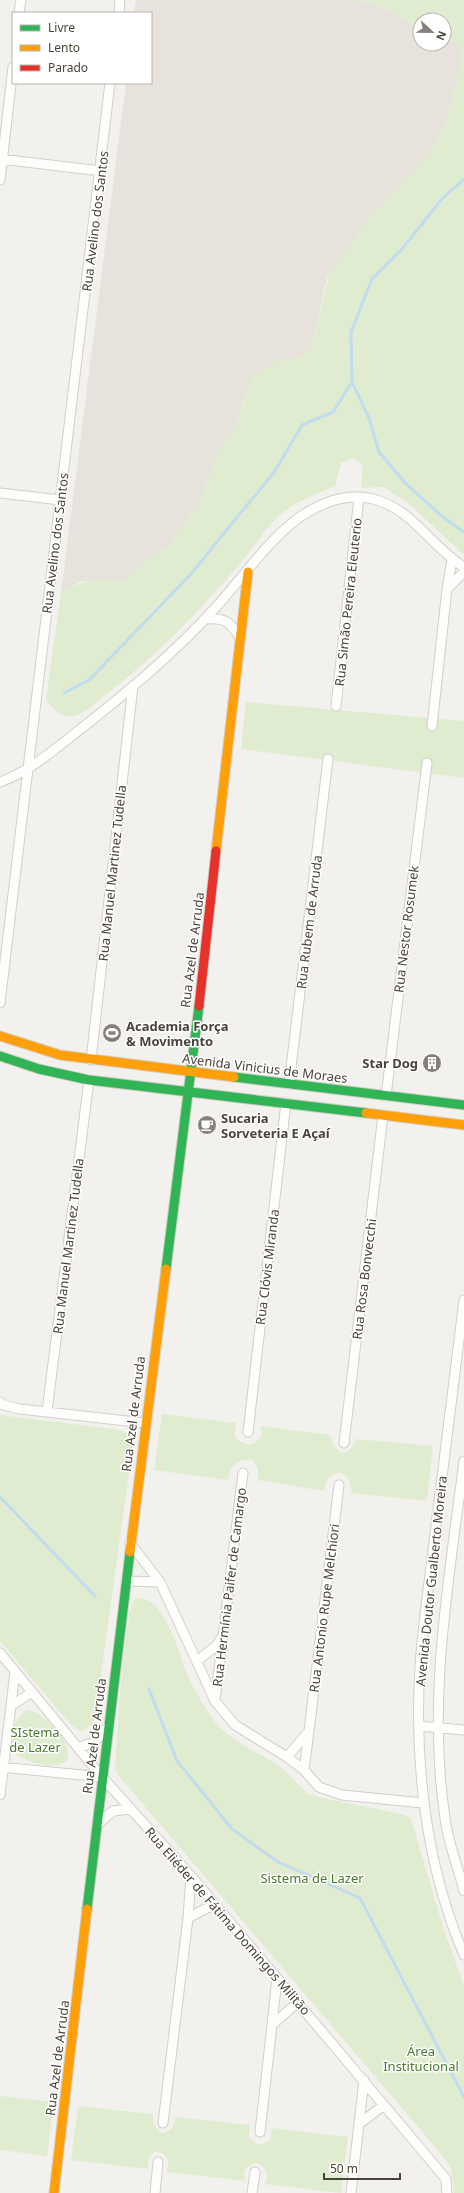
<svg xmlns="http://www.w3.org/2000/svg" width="464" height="2193" font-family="'Noto Sans',sans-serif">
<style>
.residential{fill:#e7e3dc}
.green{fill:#e0eccf}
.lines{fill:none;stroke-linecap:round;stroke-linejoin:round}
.stream{stroke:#c1dbef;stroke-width:3}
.street-casing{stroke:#d1cfcb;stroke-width:11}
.fast-casing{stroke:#d2cec5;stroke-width:11}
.slow-casing{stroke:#d2cec5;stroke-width:11}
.jam-casing{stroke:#d2cec5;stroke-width:11}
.street{stroke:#fdfdfc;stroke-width:9}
.fast{stroke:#30b455;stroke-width:9}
.slow{stroke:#ff9f0a;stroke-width:9}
.jam{stroke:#e5322d;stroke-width:9}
.labels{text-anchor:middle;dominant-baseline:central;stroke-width:3;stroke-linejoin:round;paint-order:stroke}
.street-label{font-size:13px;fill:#4a4339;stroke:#fff}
.poi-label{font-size:13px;font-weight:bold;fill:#4a4339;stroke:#fff;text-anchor:start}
.park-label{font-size:13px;fill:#497a2d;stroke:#fff}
</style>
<rect width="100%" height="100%" fill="#f3f1ee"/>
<!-- residential -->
<path class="residential" d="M136 0H356L385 8 420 28V44H444V40L461 44V65L446 121 432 151 361 228 347 253 330 271 326 282 311 350 296 359H280L245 395 234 432 220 449 199 503 170 544 132 573 126 581 104 580 80 582 61 592 126 83H151V13H134Z"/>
<!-- green -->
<path class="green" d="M356 0H464V555L409 504 383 487 361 488 363 465 353 458 341 463 335 486C316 494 294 502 279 516 264 530 252 550 238 566 198 613 153 659 103 697 95 703 84 715 73 716 61 718 52 708 46 699L61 592C86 579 99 579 126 581L132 573 170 544 199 503 220 449 234 432 252 375 280 359H296L311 350 330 271 345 254 361 228 432 151 446 121 461 65V44L444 40V20H420V28L385 8Z
M246 702 464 721V778L241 749Z
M162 1414 236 1423 235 1437C245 1447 255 1447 262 1435L260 1426 331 1435 333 1445 341 1453C350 1452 353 1447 356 1439L433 1446 427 1501 351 1493C353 1479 340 1465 328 1479 326 1482 325 1487 324 1491L258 1480V1468L252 1460C237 1458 230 1466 228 1480L154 1470Z
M0 1415 114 1429 124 1431 132 1438 133 1444 95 1718 92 1725 81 1732 70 1724 0 1641Z
M135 1598C169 1596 179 1661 192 1684 199 1697 207 1712 216 1723 232 1742 259 1752 279 1766 290 1774 298 1786 310 1795L405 1815 411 1819 444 1930 464 1986V2193H454L451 2168 442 2155 118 1775 115 1766C118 1738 123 1613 135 1598Z
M28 1710C52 1713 95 1772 45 1765 34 1763 26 1761 16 1754 10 1740 12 1717 28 1710Z
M0 2096 54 2102 47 2156 0 2150Z
M78 2106 153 2114V2124L162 2133C171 2132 175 2126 175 2117L250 2125 249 2137C257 2146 262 2147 271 2139L272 2128 348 2137 341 2193 265 2184C269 2174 266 2168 258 2163L250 2165 244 2171 245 2181 166 2172C172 2161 166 2151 154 2152L149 2158 147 2169 71 2160Z"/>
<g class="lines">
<!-- stream -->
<path class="stream" d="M352 382 369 418 379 452 406 484 444 518 464 532
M64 693 89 680 190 575 275 471 302 425 333 412 352 382 351 332 372 279 402 249 443 198 464 179
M0 1497 95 1596
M149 1689 177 1761 232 1829 278 1862 360 1898 464 2097"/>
<!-- street casing -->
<g class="street-casing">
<path id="street" d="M19 13 21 0
M119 13 120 0
M0 159 101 171
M0 180 13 67
M0 493 60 500
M452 559 447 589 464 572
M205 619C226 617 230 622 241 639
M336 706 359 497
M432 726 447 589
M0 782C28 772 50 753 73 735 124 695 175 653 217 606 242 578 270 538 300 517 322 502 347 493 373 499 413 509 431 547 464 567
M0 1003 110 83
M91 1060 133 686
M289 1084 328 759
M386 1096 427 763
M464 1300C455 1375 446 1450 436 1525 431 1572 423 1619 420 1667 414 1763 426 1866 464 1955
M0 1402 3 1405 20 1409 145 1423
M47 1411 89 1080
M248 1432 286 1103
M344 1443 383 1115
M464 1461C449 1580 427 1698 445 1818 448 1843 458 1867 464 1891
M126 1581 160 1582 130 1543
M160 1582 215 1701 235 1725 287 1757 304 1770 319 1787 342 1795 423 1803
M0 1653 102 1777 191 1876 441 2173 446 2179 447 2193
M197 1661 217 1645 221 1638
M15 1671 11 1706 32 1692
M215 1701 243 1473
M419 1726 464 1730
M309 1731 339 1485
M78 1748 94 1742 107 1728
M287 1757 309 1731 304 1770
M0 1767 102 1777
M0 1795 11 1706
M97 1825 113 1811 131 1809
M191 1876 188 1918 213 1905
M277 1978 272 2025 298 2002
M364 2080 359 2124 384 2105
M163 2123 188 1918
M260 2132 272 2025
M155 2193 158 2162
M252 2193 255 2172
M351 2193 359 2124"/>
</g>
<!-- fast casing -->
<g class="fast-casing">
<path id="fast" d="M0 1056 39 1069 89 1080 366 1113
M234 1077 464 1105
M166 1269 199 1006
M87 1909 130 1552"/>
</g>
<!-- slow casing -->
<g class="slow-casing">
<path id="slow" d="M216 851 248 572
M0 1036 60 1055 234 1077
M366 1113 464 1125
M130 1552 166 1269
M54 2193 87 1909"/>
</g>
<!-- jam casing -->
<g class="jam-casing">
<path id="jam" d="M199 1006 216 851"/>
</g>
<!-- street -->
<use href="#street" class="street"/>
<!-- fast -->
<use href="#fast" class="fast"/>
<!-- slow -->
<use href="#slow" class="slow"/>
<!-- jam -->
<use href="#jam" class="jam"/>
</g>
<!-- icons -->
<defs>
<g id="stadium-disc" transform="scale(1)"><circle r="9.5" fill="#858078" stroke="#fff"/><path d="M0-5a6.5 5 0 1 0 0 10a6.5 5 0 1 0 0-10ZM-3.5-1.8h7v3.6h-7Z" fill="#fff"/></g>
<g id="building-disc" transform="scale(1)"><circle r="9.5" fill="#858078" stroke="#fff"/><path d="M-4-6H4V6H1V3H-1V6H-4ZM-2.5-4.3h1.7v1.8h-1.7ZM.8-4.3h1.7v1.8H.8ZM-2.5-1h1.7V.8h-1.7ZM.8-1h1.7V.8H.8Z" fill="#fff"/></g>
<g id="cafe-disc" transform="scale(1)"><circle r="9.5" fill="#858078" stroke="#fff"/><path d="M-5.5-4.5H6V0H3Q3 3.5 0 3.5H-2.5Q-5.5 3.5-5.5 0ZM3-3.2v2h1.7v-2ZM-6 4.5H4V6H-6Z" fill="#fff"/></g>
</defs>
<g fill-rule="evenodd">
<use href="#stadium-disc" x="112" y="1033"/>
<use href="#building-disc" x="432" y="1063"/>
<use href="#cafe-disc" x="207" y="1125"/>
</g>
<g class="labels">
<!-- street labels -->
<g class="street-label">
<text transform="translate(95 221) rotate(-83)">Rua Avelino dos Santos</text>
<text transform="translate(55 543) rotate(-83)">Rua Avelino dos Santos</text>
<text transform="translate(348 602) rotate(-84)">Rua Simão Pereira Eleuterio</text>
<text transform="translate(112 873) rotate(-84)">Rua Manuel Martinez Tudella</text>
<text transform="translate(309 922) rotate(-83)">Rua Rubem de Arruda</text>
<text transform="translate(406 929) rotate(-83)">Rua Nestor Rosumek</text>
<text transform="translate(192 950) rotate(-83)">Rua Azel de Arruda</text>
<text transform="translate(265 1068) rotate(7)">Avenida Vinicius de Moraes</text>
<text transform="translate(68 1246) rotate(-83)">Rua Manuel Martinez Tudella</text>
<text transform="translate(267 1267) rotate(-83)">Rua Clóvis Miranda</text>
<text transform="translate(364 1279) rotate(-83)">Rua Rosa Bonvecchi</text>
<text transform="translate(133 1414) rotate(-83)">Rua Azel de Arruda</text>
<text transform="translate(431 1581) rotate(-84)">Avenida Doutor Gualberto Moreira</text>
<text transform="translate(229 1587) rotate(-83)">Rua Hermínia Paifer de Camargo</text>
<text transform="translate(324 1608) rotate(-83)">Rua Antonio Rupe Melchiori</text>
<text transform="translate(94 1736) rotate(-83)">Rua Azel de Arruda</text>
<text transform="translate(228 1921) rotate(49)">Rua Eliéder de Fátima Domingos Militão</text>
<text transform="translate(57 2058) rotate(-83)">Rua Azel de Arruda</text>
</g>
<!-- poi labels -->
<g class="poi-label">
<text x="126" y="1026">Academia Força<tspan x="126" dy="15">&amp; Movimento</tspan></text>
<text x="418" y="1063" text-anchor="end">Star Dog</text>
<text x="221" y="1118">Sucaria<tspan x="221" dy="15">Sorveteria E Açaí</tspan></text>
</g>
<!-- park labels -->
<g class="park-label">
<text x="35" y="1732">SIstema<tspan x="35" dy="15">de Lazer</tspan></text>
<text x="312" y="1878">Sistema de Lazer</text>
<text x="421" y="2051">Área<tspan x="421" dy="15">Institucional</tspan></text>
</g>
</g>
<!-- legend -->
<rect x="12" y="12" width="140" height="72" fill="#ffffff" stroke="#b7b4b0"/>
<rect x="20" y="25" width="20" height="6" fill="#30b455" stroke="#b7b4b0"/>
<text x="48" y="32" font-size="12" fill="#4a4339">Livre</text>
<rect x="20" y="45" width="20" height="6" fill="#ff9f0a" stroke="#b7b4b0"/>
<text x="48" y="52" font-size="12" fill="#4a4339">Lento</text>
<rect x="20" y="65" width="20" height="6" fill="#e5322d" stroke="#b7b4b0"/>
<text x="48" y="72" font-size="12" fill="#4a4339">Parado</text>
<!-- north arrow -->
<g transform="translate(432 32) rotate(112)"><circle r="19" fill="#ffffff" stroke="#b7b4b0"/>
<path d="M0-3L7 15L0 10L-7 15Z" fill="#858078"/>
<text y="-6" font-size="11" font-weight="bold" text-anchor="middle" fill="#4a4339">N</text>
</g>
<!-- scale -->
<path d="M324 2173v6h76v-6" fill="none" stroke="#4a4339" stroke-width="2"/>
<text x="330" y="2173" font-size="12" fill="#4a4339" stroke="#ffffff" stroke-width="3" paint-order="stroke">50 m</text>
</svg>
